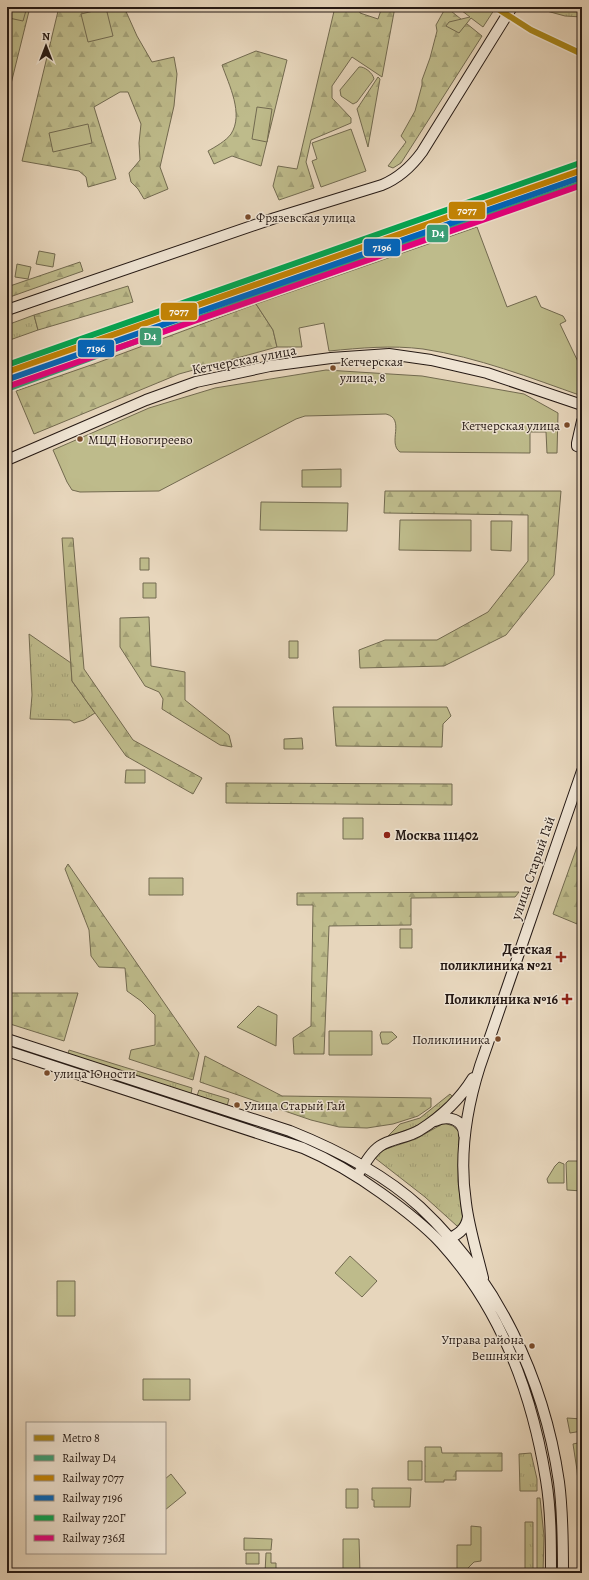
<svg xmlns="http://www.w3.org/2000/svg" width="589" height="1580" font-family="Alegreya,serif">
<style>
.grass{fill:url(#grass-tufts);stroke:#726a50}
.forest{fill:url(#forest-firs);stroke:#726a50}
.park{fill:#bebb8b;stroke:#726a50}
.lines{fill:none;stroke-linecap:round;stroke-linejoin:round}
.secondary-casing{stroke:#251914;stroke-width:12}
.secondary{stroke:#efe4d3;stroke-width:10}
.rail-1-casing{stroke:#efe4d3;stroke-width:9}
.rail-2-casing{stroke:#efe4d3;stroke-width:9}
.rail-3-casing{stroke:#efe4d3;stroke-width:9}
.rail-4-casing{stroke:#efe4d3;stroke-width:9}
.rail-5-casing{stroke:#efe4d3;stroke-width:9}
.rail-1{stroke:#3b9d74;stroke-width:6}
.rail-2{stroke:#c28305;stroke-width:6}
.rail-3{stroke:#0065bd;stroke-width:6}
.rail-4{stroke:#00a651;stroke-width:6}
.rail-5{stroke:#e5007d;stroke-width:6}
.metro-1-casing{stroke:#efe4d3;stroke-width:9}
.metro-1{stroke:#a88519;stroke-width:6}
.bus-dot{fill:#7a4b2a;stroke:#efe4d3;stroke-width:1.5}
.poi-dot{fill:#8f2418;stroke:#efe4d3;stroke-width:1.5}
.labels{text-anchor:middle;dominant-baseline:central;stroke-width:3;stroke-linejoin:round;paint-order:stroke}
.bus-label{font-size:13px;fill:#251914;stroke:#efe4d3;text-anchor:start}
.street-label{font-size:14px;fill:#251914;stroke:#efe4d3}
.poi-label{font-size:14px;font-weight:bold;fill:#251914;stroke:#efe4d3;text-anchor:end}
.line-badge{stroke:#efe4d3;stroke-width:1.5}
.badge-label{font-size:11px;text-anchor:middle;font-weight:bold;fill:#fff}
</style>
<defs>
<pattern id="grass-tufts" width="24" height="20" patternUnits="userSpaceOnUse"><rect width="24" height="20" fill="#bebb8b"/><path d="M3 7l-1-3M5 7V3M7 7l1-3M15 17l-1-3M17 17v-4M19 17l1-3" fill="none" stroke="#a3a077"/></pattern>
<pattern id="forest-firs" width="22" height="20" patternUnits="userSpaceOnUse"><rect width="22" height="20" fill="#bebb8b"/><path d="M5 1l3.5 6h-7zM16 11l3.5 6h-7z" fill="#a3a077"/></pattern>
</defs>
<rect width="100%" height="100%" fill="#e7d6bc"/>
<filter id="stains"><feTurbulence type="fractalNoise" baseFrequency=".005" numOctaves="4"/><feColorMatrix values="0 0 0 0 .2 0 0 0 0 .09 0 0 0 0 .02 0 0 0 .5 -.17"/></filter>
<radialGradient id="worn" r=".72"><stop offset=".6" stop-color="#630" stop-opacity="0"/><stop offset="1" stop-color="#630" stop-opacity=".3"/></radialGradient>
<!-- grass -->
<path class="grass" d="M532 7H582V17L565 16Z
M34 315 38 330 7 341V325Z
M29 634 71 663 72 681 95 713 84 720 74 723 70 720 30 719 32 695Z
M69 1050 192 1088 191 1094 68 1054Z
M199 1090 229 1099 227 1106 197 1096Z
M450 1094 453 1097 421 1124 386 1138 400 1124 420 1118Z
M444 1123 453 1126 459 1132 458 1181 463 1221 460 1226H457L425 1197 375 1158 383 1150 416 1139Z
M531 1453 537 1479V1491H520L519 1454Z
M537 1498H540L544 1536 543 1573H537Z
M525 1522H533V1573H525Z"/>
<!-- forest -->
<path class="forest" d="M8 7H30L7 100V10Z
M59 7H124L137 36 152 62 174 57 177 74 174 106 160 167 168 189 144 199 138 189 131 182 129 173 140 160 139 143 141 124 128 92H120L94 107 116 179 88 187 86 177 79 171 22 161Z
M335 7H359L360 13 378 19 382 7H395L382 77 352 57 332 86V98L351 118V123L311 140 306 162 314 188 279 200 273 186 278 166 297 169Z
M446 7 482 36 401 163 393 168 388 166 406 142 401 136 415 111 422 85V80L430 58 437 31 436 25Z
M256 51 287 60 261 166 232 156 214 164 208 151C215 147 226 141 231 134 244 114 229 85 222 65Z
M378 77 380 79 368 147 357 109Z
M80 262 83 271 7 298V287Z
M128 286 133 302 38 330 34 315Z
M256 304 273 330 277 347 179 374 34 434 16 391 94 364Z
M385 491H561L554 575 506 635 444 666 360 668 359 650 385 640H437L488 612 528 561V515L384 513Z
M62 538H73L84 669 133 740 202 778 193 794 126 756 72 681Z
M149 617 151 666 185 672V700L229 735 232 747 220 745 162 709 163 699 159 692 145 686 120 647V618Z
M333 707H447L451 716 443 724 442 747 336 746Z
M226 783 452 784V805L226 803Z
M582 833V926L553 914Z
M68 864 199 1053 193 1080 129 1059 131 1050 155 1045V1015L141 1001 127 991 125 968 99 967 91 956 89 930 65 869Z
M519 892 515 897 411 898V925L329 926 324 1054H294L293 1038 311 1026 313 905H297V893Z
M7 993H78L64 1041 7 1023Z
M205 1056 282 1096 431 1098V1107L418 1116 393 1124 367 1128 339 1127 311 1120 200 1082Z
M425 1447H441L442 1453H502V1471H456V1480H444V1482H425Z"/>
<!-- park -->
<path class="park" d="M12 7H27L23 21 9 18Z
M457 7H496L483 27 471 18 459 33 446 26 449 22 470 17Z
M106 8 113 36 88 42 81 14Z
M359 67C364 66 373 73 374 79L357 102 353 104 341 96 340 90Z
M257 107 272 109 267 142 252 139Z
M88 124 92 143 53 152 49 133Z
M351 129 366 171 321 187 312 161 317 159 312 143Z
M477 227 507 307 536 296 541 307 563 316 566 321 560 324 582 370V396C531 378 477 357 423 349 392 345 360 348 329 351L324 323 299 328 302 347H277L273 330 256 304Z
M39 251 55 254 53 267 36 264Z
M17 264 31 267 28 279 15 277Z
M326 370 422 376 524 394 558 413 557 453H547L546 432H530V453L400 452C387 443 406 419 386 414L305 416 296 419 159 491 80 492 72 490 67 482 53 450 149 408 215 388Z
M341 469V487H302V470Z
M261 502 348 503 347 531 260 530Z
M400 520H471V551L399 550Z
M491 521H512L511 551 491 550Z
M140 558H149V570H140Z
M143 583H156V598H143Z
M289 641H298V658H289Z
M302 738 303 749H284V739Z
M126 770H145V783H125Z
M343 818H363V839H343Z
M149 878H183V895H149Z
M400 929H412V948H400Z
M258 1006 277 1015 276 1046 237 1027Z
M329 1031H372V1055H329Z
M381 1032H392L397 1037 388 1044H382L380 1035Z
M568 1161H582V1191L567 1190 566 1163Z
M559 1162 564 1164V1183H548L547 1179 555 1166Z
M350 1256 377 1281 362 1297 335 1273Z
M57 1281H75V1316H57Z
M143 1379H190V1400H143Z
M567 1418 582 1419V1431L570 1433Z
M582 1442V1532L577 1470 573 1444Z
M408 1461H422V1480H408Z
M171 1474 186 1493 165 1510V1479Z
M372 1488H411L410 1507H374V1500H372Z
M346 1489H358V1508H346Z
M471 1526 481 1527V1561L474 1562 464 1572 457 1573V1545H471Z
M244 1538 272 1539 271 1550H244Z
M343 1539H359L360 1573H343Z
M246 1553H259V1564H246Z
M266 1553H271V1563H276V1571L269 1570V1573H265Z"/>
<g class="lines">
<!-- secondary casing -->
<g class="secondary-casing">
<path id="secondary" d="M7 310 275 218 382 185C399 178 411 167 422 152L512 7
M582 421 577 443V446L582 448
M7 460 146 400 196 382 270 366 331 358 389 354 431 360 487 373 582 405
M7 1039 290 1131C335 1149 385 1175 420 1207 497 1279 544 1378 559 1482 563 1512 563 1543 563 1573
M7 1051 303 1148C331 1160 356 1175 381 1193 402 1208 423 1224 441 1243 501 1309 532 1393 546 1480 551 1510 551 1542 551 1573
M435 1121C448 1115 464 1119 464 1135
M359 1173C365 1163 371 1152 380 1146 392 1138 408 1138 420 1130 441 1117 460 1099 473 1078
M446 1240C457 1235 466 1230 468 1217
M483 1278C477 1253 469 1228 466 1203 459 1157 466 1110 480 1066L582 771"/>
</g>
<!-- secondary -->
<use href="#secondary" class="secondary"/>
<!-- rail-1 casing -->
<g class="rail-1-casing">
<path id="rail-1" d="M7 389 251 299 582 183"/>
</g>
<!-- rail-2 casing -->
<g class="rail-2-casing">
<path id="rail-2" d="M7 372 582 170"/>
</g>
<!-- rail-3 casing -->
<g class="rail-3-casing">
<path id="rail-3" d="M9 379 582 177"/>
</g>
<!-- rail-4 casing -->
<g class="rail-4-casing">
<path id="rail-4" d="M7 365 580 163"/>
</g>
<!-- rail-5 casing -->
<g class="rail-5-casing">
<path id="rail-5" d="M12 385 582 185"/>
</g>
<!-- rail-1 -->
<use href="#rail-1" class="rail-1"/>
<!-- rail-2 -->
<use href="#rail-2" class="rail-2"/>
<!-- rail-3 -->
<use href="#rail-3" class="rail-3"/>
<!-- rail-4 -->
<use href="#rail-4" class="rail-4"/>
<!-- rail-5 -->
<use href="#rail-5" class="rail-5"/>
<!-- metro-1 casing -->
<g class="metro-1-casing">
<path id="metro-1" d="M495 7 531 30 582 54"/>
</g>
<!-- metro-1 -->
<use href="#metro-1" class="metro-1"/>
</g>
<!-- markers -->
<g class="bus-dot">
<circle cx="248" cy="217" r="3.5"/>
<circle cx="333" cy="368" r="3.5"/>
<circle cx="567" cy="425" r="3.5"/>
<circle cx="80" cy="439" r="3.5"/>
<circle cx="498" cy="1039" r="3.5"/>
<circle cx="47" cy="1073" r="3.5"/>
<circle cx="237" cy="1105" r="3.5"/>
<circle cx="532" cy="1346" r="3.5"/>
</g>
<g class="poi-dot">
<circle cx="387" cy="835" r="4"/>
<path d="M559 951h4v4h4v4h-4v4h-4v-4h-4v-4h4z"/>
<path d="M565 993h4v4h4v4h-4v4h-4v-4h-4v-4h4z"/>
</g>
<g class="labels">
<!-- bus labels -->
<g class="bus-label">
<text x="256" y="217">Фрязевская улица</text>
<text x="340" y="361">Кетчерская<tspan x="340" dy="16">улица, 8</tspan></text>
<text x="560" y="425" text-anchor="end">Кетчерская улица</text>
<text x="88" y="439">МЦД Новогиреево</text>
<text x="490" y="1039" text-anchor="end">Поликлиника</text>
<text x="54" y="1073">улица Юности</text>
<text x="244" y="1105">Улица Старый Гай</text>
<text x="524" y="1339" text-anchor="end">Управа района<tspan x="524" dy="16">Вешняки</tspan></text>
</g>
<!-- street labels -->
<g class="street-label">
<text transform="translate(244 360) rotate(-11)">Кетчерская улица</text>
<text transform="translate(533 868) rotate(-71)">улица Старый Гай</text>
</g>
<!-- poi labels -->
<g class="poi-label">
<text x="395" y="835" text-anchor="start">Москва 111402</text>
<text x="552" y="949">Детская<tspan x="552" dy="16">поликлиника №21</tspan></text>
<text x="558" y="999">Поликлиника №16</text>
</g>
</g>
<g class="line-badge">
<rect x="448" y="201" width="38" height="19" rx="4" fill="#c28305"/>
<rect x="426" y="224" width="23" height="19" rx="4" fill="#3b9d74"/>
<rect x="363" y="238" width="38" height="19" rx="4" fill="#0065bd"/>
<rect x="160" y="302" width="38" height="19" rx="4" fill="#c28305"/>
<rect x="139" y="327" width="23" height="19" rx="4" fill="#3b9d74"/>
<rect x="77" y="339" width="38" height="19" rx="4" fill="#0065bd"/>
</g>
<g class="badge-label">
<text x="467" y="214">7077</text>
<text x="438" y="237">D4</text>
<text x="382" y="251">7196</text>
<text x="179" y="315">7077</text>
<text x="150" y="340">D4</text>
<text x="96" y="352">7196</text>
</g>
<!-- margin -->
<rect width="589" height="1580" fill="none" stroke="#e7d6bc" stroke-width="24"/>
<rect x="8" y="8" width="573" height="1564" fill="none" stroke="#251914" stroke-width="2"/>
<rect x="12" y="12" width="565" height="1556" fill="none" stroke="#251914"/>
<!-- legend -->
<rect x="26" y="1422" width="140" height="132" fill="#efe4d3" stroke="#9e9387"/>
<rect x="34" y="1435" width="20" height="6" fill="#a88519" stroke="#9e9387"/>
<text x="62" y="1442" font-size="12" fill="#251914">Metro 8</text>
<rect x="34" y="1455" width="20" height="6" fill="#3b9d74" stroke="#9e9387"/>
<text x="62" y="1462" font-size="12" fill="#251914">Railway D4</text>
<rect x="34" y="1475" width="20" height="6" fill="#c28305" stroke="#9e9387"/>
<text x="62" y="1482" font-size="12" fill="#251914">Railway 7077</text>
<rect x="34" y="1495" width="20" height="6" fill="#0065bd" stroke="#9e9387"/>
<text x="62" y="1502" font-size="12" fill="#251914">Railway 7196</text>
<rect x="34" y="1515" width="20" height="6" fill="#00a651" stroke="#9e9387"/>
<text x="62" y="1522" font-size="12" fill="#251914">Railway 720Г</text>
<rect x="34" y="1535" width="20" height="6" fill="#e5007d" stroke="#9e9387"/>
<text x="62" y="1542" font-size="12" fill="#251914">Railway 736Я</text>
<!-- north arrow -->
<g transform="translate(46 46)" stroke="#efe4d3" stroke-width="3" paint-order="stroke">
<path d="M0-3L7 15L0 10L-7 15Z" fill="#251914"/>
<text y="-6" font-size="11" font-weight="bold" text-anchor="middle" fill="#251914">N</text>
</g>
<rect width="100%" height="100%" filter="url(#stains)"/>
<rect width="100%" height="100%" fill="url(#worn)"/>
</svg>
